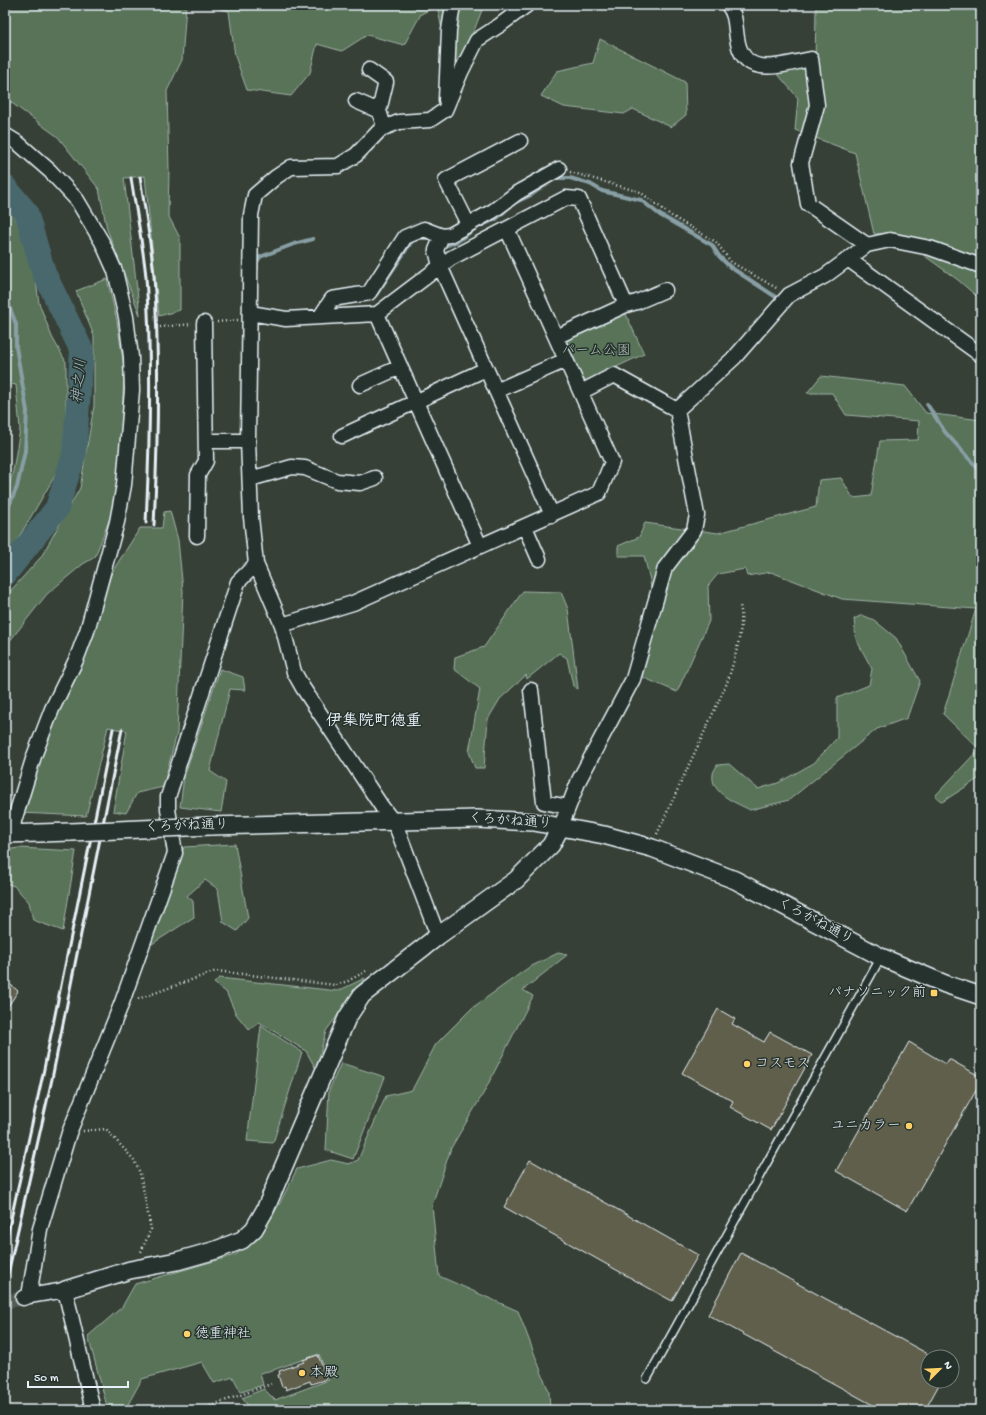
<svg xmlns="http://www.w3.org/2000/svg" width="986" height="1415" font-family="'Gochi Hand','Klee One',sans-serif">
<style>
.green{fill:#597358;stroke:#a0b2a8}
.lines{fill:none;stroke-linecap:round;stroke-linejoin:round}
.stream{stroke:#889fa5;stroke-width:4}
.river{stroke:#48686e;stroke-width:24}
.building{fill:#605f4b;stroke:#e8f1f8}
.minor-tunnel{stroke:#525b53;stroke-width:14;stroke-dasharray:14 7;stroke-linecap:butt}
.service-casing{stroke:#e8f1f8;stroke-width:10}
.minor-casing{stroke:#e8f1f8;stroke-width:17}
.tertiary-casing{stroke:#e8f1f8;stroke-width:20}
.path{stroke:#e8f1f8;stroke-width:2.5;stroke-dasharray:1 3;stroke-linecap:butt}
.service{stroke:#26332d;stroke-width:7}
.minor{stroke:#26332d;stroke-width:14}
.tertiary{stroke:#26332d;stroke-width:17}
.rail{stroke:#e8f1f8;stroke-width:3}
.tertiary-bridge-casing{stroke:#e8f1f8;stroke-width:20;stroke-linecap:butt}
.tertiary-bridge{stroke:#26332d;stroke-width:17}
.poi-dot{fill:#ffd166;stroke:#26332d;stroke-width:1.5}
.labels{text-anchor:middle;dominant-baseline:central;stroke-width:3;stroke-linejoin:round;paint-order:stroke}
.park-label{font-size:14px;fill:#afbfb8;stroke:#26332d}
.street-label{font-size:14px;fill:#e8f1f8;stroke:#26332d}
.poi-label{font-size:14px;fill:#e8f1f8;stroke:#26332d;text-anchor:start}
.water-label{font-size:15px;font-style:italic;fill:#a8bac1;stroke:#26332d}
.quarter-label{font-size:16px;font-weight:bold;fill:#e8f1f8;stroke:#26332d}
</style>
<rect width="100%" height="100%" fill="#374036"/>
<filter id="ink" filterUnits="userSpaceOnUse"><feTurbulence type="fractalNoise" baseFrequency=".025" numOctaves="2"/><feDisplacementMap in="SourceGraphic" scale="8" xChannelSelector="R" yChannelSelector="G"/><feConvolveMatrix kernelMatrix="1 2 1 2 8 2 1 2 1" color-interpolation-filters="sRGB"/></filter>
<g filter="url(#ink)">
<!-- green -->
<path class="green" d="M5 5H186L182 60 167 91 169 170 168 215 180 238V310L159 316 145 176 124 178 140 315 107 229 99 189 58 137 5 98Z
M206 5H484L457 74 451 71 437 6 421 14 404 45 367 35 342 51 317 44 310 73 291 96 247 90 235 56 229 11Z
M816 5H981V300L958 280 893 233 874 234 855 153 795 130 798 98 776 72 815 67Z
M600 39 685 82 686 115 671 127 633 109 624 114 564 107 541 96 557 71 593 63Z
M5 208H12L35 273 39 303 52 337 66 362V457L5 561V503L13 471 20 429 16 385 5 383Z
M107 279 117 321 124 367 121 453 116 502 95 557 83 564 47 594 5 647V597L41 557 80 488 94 406V336L76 291Z
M625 312 644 354 587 381 582 378 567 345 568 338Z
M821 376 905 386 926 413 981 420V777L942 802 935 796 979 749 943 714 976 609 842 599 771 572 747 576 745 569 718 574 708 586 709 621 677 692 642 677 655 628 650 580 644 556H618V546L639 537 645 523 718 533 816 507 819 480 841 478 853 498 871 496 880 441 918 440 919 421 846 415 832 393H807Z
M170 511 178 540 183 591 177 733 163 787 137 793 126 813 113 811 127 731 108 727 86 816 20 813 40 754 85 646 112 572 140 528H162L164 512Z
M523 591 561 592 568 609 578 689 573 686 567 658 559 653 527 679 526 675 500 699 488 719 484 768H475L469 752 480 689 454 669 455 657 484 647Z
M862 615 874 620 896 638 920 681 907 718 877 729 789 800 750 810C737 803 710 794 713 774 713 771 716 768 717 765L729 764 758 789 778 783 814 763 837 738V698L869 685 872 669 856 639 854 619Z
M220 669 243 677 245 690 230 689 210 771 226 782 221 812 180 807 184 777Z
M235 844 248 918 237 931 223 922 218 889 205 880 187 896 193 901 194 917 149 946 184 847Z
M19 848 76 851 63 931 33 920 29 902 14 886 5 883V850Z
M558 953 567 955 523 990 533 996 483 1094 451 1148 432 1205 439 1276 518 1311 549 1392 550 1410H326L324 1408 315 1410H251L242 1398 264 1389 275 1400 329 1380 319 1354 273 1370 260 1373 263 1385 241 1392 233 1377 214 1383 202 1362 142 1379 126 1408 108 1410 88 1336 122 1307 135 1284 235 1255 258 1239 280 1203 297 1169 331 1160 349 1164 358 1160 386 1096 412 1090 436 1044 472 1008 528 968Z
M219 978 338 991 365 978 326 1031 316 1069 306 1051 259 1022 249 1030 236 1014 226 992 214 983Z
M261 1026 302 1052 273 1143 247 1141Z
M341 1063 385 1077 353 1159 326 1150 329 1090Z"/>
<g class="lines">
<!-- stream -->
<path class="stream" d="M554 179 556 178H570L590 184 602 191 641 200 660 215 712 245 719 256 730 267 776 297
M257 268V262L260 257 294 244 313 239
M376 295 412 241 419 238H427L443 244 448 245 458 241 476 228 496 219 514 203 531 195 545 185
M5 296 16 324V347L27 411 25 451 17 487 5 515
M927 404 945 432 981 472"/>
<!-- river -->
<path class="river" d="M5 187 26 212 44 273 82 351 74 455 57 508 5 574"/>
</g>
<!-- building -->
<path class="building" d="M5 980 18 991 5 1011Z
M718 1009 735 1019 732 1024 764 1042 770 1032 812 1055 771 1130 730 1107 733 1101 682 1073Z
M909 1042 946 1064 949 1059 981 1077V1082L907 1211 836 1171Z
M530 1160 698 1255 672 1301 504 1207Z
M741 1253 928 1354V1381H941L925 1410H882L708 1315Z
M318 1355 327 1379 311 1384 310 1381 286 1390 285 1386 282 1387 278 1375 280 1374 279 1371 304 1362 303 1360Z"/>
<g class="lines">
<!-- minor-tunnel -->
<path class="minor-tunnel" d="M5 1302 23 1298"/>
<!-- service casing -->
<g class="service-casing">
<path id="service" d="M647 1379 881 957"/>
</g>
<!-- minor casing -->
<g class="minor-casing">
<path id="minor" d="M728 5C736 14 735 26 737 38 743 80 781 65 811 59L817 105 801 163 808 204 867 245
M369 70 386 82 379 111
M446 100 449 30 453 5
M356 101 379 111 382 120
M5 135 18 143 50 171 77 200 102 242 115 271 126 317 131 357 132 390 124 485 117 522 87 631 76 660 52 709 34 756 14 821 13 834
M468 224 446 180 520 141
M442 236 436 250 440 266 552 515
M848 259 981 355
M626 305 637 302 665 290
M250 313 286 319 377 314 451 258 566 198 579 199 626 305 556 337
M377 314 480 546
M320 317 332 299 369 293 405 237 424 229 442 236 450 235 493 211 517 193 559 169
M360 385 400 367
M496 391 566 360
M581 392 614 375 677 410
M342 436 486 369
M206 441H248
M250 479 292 467 305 468 337 481 360 483 375 478
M525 527 539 559
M197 536 198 475 206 461 204 323
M282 625 353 603 599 493 612 462 507 229
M531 690 544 802 568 807
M561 826 579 780 633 679 665 568 694 530 697 515 677 410 735 357 789 295 825 276 867 245 890 240 930 248 981 266
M438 936 398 831 392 820 382 807 303 688 294 672 282 625 256 564 251 517 248 441 251 215 255 195 276 177 291 167 338 166 356 155 381 129 399 122 430 120 445 110 461 72 477 40 500 25 527 5
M29 1296 40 1229 69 1133 121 1005 175 853 168 809V797L238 582 256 564
M23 1298 29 1296 65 1290 93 1410"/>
</g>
<!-- tertiary casing -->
<g class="tertiary-casing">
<path id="tertiary" d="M210 826 477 819 534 822 604 835 652 848 735 880 881 957 945 984 981 996
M5 834 71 832
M65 1290 130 1270 177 1261 216 1250 242 1240 254 1229 265 1210 347 1018 362 995 438 936 516 880 551 845 561 826"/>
</g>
<!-- path -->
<path class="path" d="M570 172 640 192 673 217 716 242 731 262 778 289
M217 322 238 320
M160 327 192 324
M657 834 727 683C734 661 745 627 740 605
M138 999 216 971 335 985 348 981 366 971
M83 1131 106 1129 134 1160 140 1173 151 1229 140 1254
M199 1410 271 1384"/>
<!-- service -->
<use href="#service" class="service"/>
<!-- minor -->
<use href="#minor" class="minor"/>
<!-- tertiary -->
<use href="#tertiary" class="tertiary"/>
<!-- rail -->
<path class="rail" d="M140 177C145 210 151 243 154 276 160 359 158 442 154 525
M131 178C136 211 143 245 146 277 152 359 150 441 146 523
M5 1246 43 1074 113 729
M5 1287 52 1079 122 729"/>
<!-- tertiary-bridge casing -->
<g class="tertiary-bridge-casing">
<path id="tertiary-bridge" d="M71 832 210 826"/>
</g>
<!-- tertiary-bridge -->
<use href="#tertiary-bridge" class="tertiary-bridge"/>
</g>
</g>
<!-- markers -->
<g class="poi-dot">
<rect x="930" y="989" width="8" height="8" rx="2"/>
<circle cx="747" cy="1064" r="4"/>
<circle cx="909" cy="1126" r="4"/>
<circle cx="187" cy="1334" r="4"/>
<circle cx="302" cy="1373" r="4"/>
</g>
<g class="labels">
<!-- park labels -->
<g class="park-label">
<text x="596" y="351">パーム公園</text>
</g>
<!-- street labels -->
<g class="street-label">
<text transform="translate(510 822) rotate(4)">くろがね通り</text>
<text transform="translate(187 827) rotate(-2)">くろがね通り</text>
<text transform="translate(815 922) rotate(28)">くろがね通り</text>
</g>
<!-- poi labels -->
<g class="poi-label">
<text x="926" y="993" text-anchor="end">パナソニック前</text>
<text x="755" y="1064">コスモス</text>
<text x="901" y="1126" text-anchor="end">ユニカラー</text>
<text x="195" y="1334">徳重神社</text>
<text x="310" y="1373">本殿</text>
</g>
<!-- water labels -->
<g class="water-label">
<text transform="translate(80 381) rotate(-85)">神之川</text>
</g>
<!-- quarter labels -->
<g class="quarter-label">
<text x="374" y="722">伊集院町徳重</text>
</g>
</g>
<!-- margin -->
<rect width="986" height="1415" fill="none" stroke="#26332d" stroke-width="20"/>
<rect x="10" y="10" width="966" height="1395" fill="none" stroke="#e8f1f8" stroke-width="1.5" filter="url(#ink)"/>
<!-- north arrow -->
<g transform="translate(940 1369) rotate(66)"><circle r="19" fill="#26332d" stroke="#747f7e"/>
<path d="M0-3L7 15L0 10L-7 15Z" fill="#ffd166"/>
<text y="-6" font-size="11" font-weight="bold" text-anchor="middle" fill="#e8f1f8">N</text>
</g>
<!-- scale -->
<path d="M28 1381v6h100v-6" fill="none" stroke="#e8f1f8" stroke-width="2"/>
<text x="34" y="1381" font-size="12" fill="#e8f1f8" stroke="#26332d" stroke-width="3" paint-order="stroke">50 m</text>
</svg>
